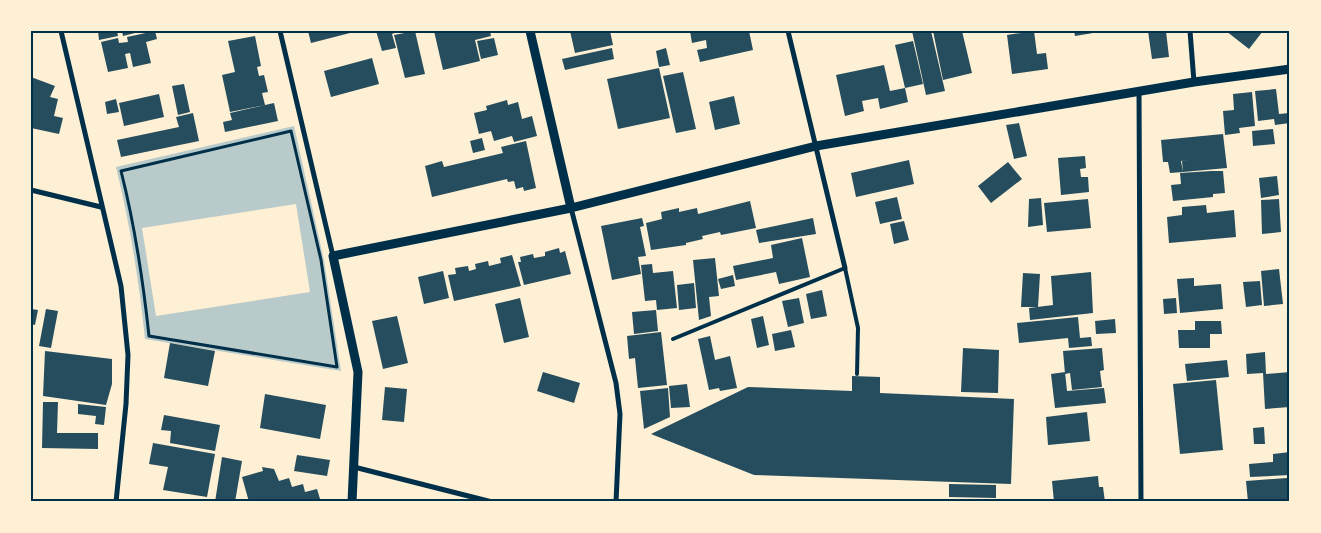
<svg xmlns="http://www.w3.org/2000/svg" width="1321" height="533" font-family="Quicksand,sans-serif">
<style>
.green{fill:#b9caca;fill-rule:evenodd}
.building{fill:#264d5e}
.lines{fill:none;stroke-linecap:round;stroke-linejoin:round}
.path{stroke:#003049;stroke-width:3}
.service{stroke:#003049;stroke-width:4}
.minor{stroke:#003049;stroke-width:5}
.tertiary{stroke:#003049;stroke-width:9}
.neatline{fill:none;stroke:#003049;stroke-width:2}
</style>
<rect width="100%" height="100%" fill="#fdf0d5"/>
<!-- green -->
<path class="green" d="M294 126 324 260 341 371 145 339C139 281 130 224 116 167ZM296 204 310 292 156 316 142 228Z"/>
<!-- building -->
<path class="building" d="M98 31H117L118 36 99 40Z
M122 31H139V32L123 36Z
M155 31 157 39 146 42 151 63 133 67 130 53 125 54 128 68 108 72 101 42 118 38 119 43 128 42 127 37Z
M308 31H349L350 33 311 43Z
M376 31H400L392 34 396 48 382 51Z
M415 31 425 74 405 78 394 35Z
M434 31H490L491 36 475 40 480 61 443 70Z
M570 31H610L613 45 575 53Z
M690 31H749L753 50 700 62 697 50 707 48 706 40 692 43Z
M912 31H931L945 91 926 95Z
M933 31H962L972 73 943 80Z
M1034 31 1037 54 1046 53 1048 69 1012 74 1007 35Z
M1074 31H1099V32L1075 36Z
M1148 31H1166L1169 57 1152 59Z
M1226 31H1263L1249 49Z
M255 36 261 66 257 67 259 76 264 75 268 92 262 93 265 105 230 112 222 75 235 72 228 41Z
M494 38 498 55 481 59 477 41Z
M913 41 923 84 905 88 895 45Z
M612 48 614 59 565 70 562 59Z
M666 48 670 65 659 67 656 51Z
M372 58 379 84 331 97 324 71Z
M884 65 890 91 905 88 908 102 880 109 878 98 862 101 864 111 845 116 836 75Z
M659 68 670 118 618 129 607 79Z
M683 72 696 129 676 133 663 76Z
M31 77 55 86 50 97 58 99 54 116 63 118 59 134 31 128Z
M184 84 190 112 178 115 172 86Z
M1276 89 1279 114 1289 113 1290 123 1275 125 1274 119 1258 121 1255 91Z
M1252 92 1255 126 1239 128 1240 133 1225 135 1223 111 1234 110 1233 94Z
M159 94 164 117 124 126 119 103Z
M734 96 740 124 715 130 709 102Z
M116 99 119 112 107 114 105 102Z
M507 100 508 105 518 102 522 119 532 116 537 136 514 142 512 136 494 141 491 131 479 134 474 113 487 110 486 106Z
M274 103 278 121 225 132 223 122 232 120 230 113Z
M193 113 199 141 121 157 117 140 179 127 176 117Z
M1019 123 1027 156 1014 159 1006 125Z
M1273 129 1275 144 1253 146 1252 131Z
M1223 134 1227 168 1183 172 1182 161 1189 160 1181 161 1183 172 1170 173 1168 162H1163L1161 140Z
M482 138 485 150 473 153 470 141Z
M526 141 536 188 524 191 523 187 516 189 514 181 508 182 507 179 432 197 425 166 442 161 444 167 503 153 501 147Z
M1085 156 1086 168 1080 169 1081 177H1088L1089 192 1061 195 1058 158Z
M909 160 914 184 856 197 851 173Z
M1008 162 1022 179 991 203 978 186Z
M1211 171H1223L1225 193 1213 194V197L1173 201 1171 185 1181 184 1180 173Z
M1277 176 1279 195 1261 198 1259 178Z
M897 197 902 219 880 224 875 202Z
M1041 198 1043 225 1028 227 1029 199Z
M1088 199 1091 228 1047 232 1044 203Z
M1279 199 1281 232 1262 234 1261 200Z
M750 201 756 228 721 235 720 232 702 236 703 239 686 243V245L651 250 646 223 662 219 661 212 679 208V212L697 208 698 214Z
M1206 205 1207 213 1234 210 1236 237 1169 243 1167 217 1182 215V207Z
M642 218 644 226 640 227 646 256 638 257 641 274 612 280 601 226Z
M813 218 816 234 759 243 756 230Z
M904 221 909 240 894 244 890 224Z
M802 238 810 277 779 284 776 272 736 280 733 266 773 258 771 245Z
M559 248 560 253 565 251 571 274 524 285 518 262H521L520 257 533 254 534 258 545 256V252Z
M512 255 521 286 454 301 448 275 456 274 455 268 468 266 469 271 476 269 475 264 488 261 489 266 501 263 500 258Z
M715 258 719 296 709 297 711 316 699 320 693 260Z
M652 264 653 273 673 271 677 308 657 310 656 300 645 301 641 265Z
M1279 269 1283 304 1264 306 1261 271Z
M443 271 449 298 424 304 418 277Z
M1091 272 1093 313 1030 320 1029 308 1053 305 1051 276Z
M1023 273 1040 274 1038 307H1021Z
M733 275 735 286 721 289 718 279Z
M1194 278V286L1221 284 1223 309 1180 313 1177 279Z
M1260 281 1262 305 1246 307 1243 282Z
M694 283 696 308 679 310 677 285Z
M822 290 827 316 811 319 806 294Z
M520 298 529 337 504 343 495 304Z
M799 298 804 323 788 327 782 301Z
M1176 298 1177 313 1164 314 1163 299Z
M31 309 38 310 35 325 31 324Z
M46 309 58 311 51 348 39 346Z
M656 310 658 331 634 334 632 312Z
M397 316 408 363 383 369 372 321Z
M763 316 769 345 757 348 751 319Z
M1078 317 1080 338 1091 337 1092 346 1069 348 1068 338 1019 343 1017 323Z
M1115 319 1116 333 1096 334 1095 321Z
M1195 321H1221L1222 334H1210V348H1179L1178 330H1195Z
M791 330 795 347 775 351 772 334Z
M661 332 667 385 638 388 635 358 629 359 627 336Z
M710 336 715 360 730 356 737 388 720 391 719 388 709 390 698 339Z
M170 343 215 351 208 386 164 378Z
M963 348 999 350 998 393 961 392Z
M1102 348 1104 370 1100 371 1102 387 1072 390 1070 373 1065 374 1063 351Z
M45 351 112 359V384L106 405 43 396Z
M1265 352 1266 374 1290 372V407L1265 409 1263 373 1247 374 1246 354Z
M1227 360 1229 377 1187 381 1185 364Z
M543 372 580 383 574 403 537 391Z
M1065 372 1067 391 1104 388 1106 403 1055 408 1051 374Z
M852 376 880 377V393L1014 399 1011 484 754 475 651 434 748 387 852 391Z
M1216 380 1223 450 1180 454 1173 384Z
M687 384 690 407 671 408 669 386Z
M385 387 407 389 404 422 382 420Z
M668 388 670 417 644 429 640 391Z
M265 394 326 405 320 439 260 428Z
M43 402H58L57 433H98V449L42 448Z
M78 404 106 407 104 425 95 424 96 416 78 414Z
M1087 412 1090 441 1048 445 1046 417Z
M164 415 220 425 215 451 170 443 171 431 161 430Z
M1264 427 1265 444H1254L1253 428Z
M153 443 215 454 207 497 163 490 168 467 149 464Z
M1290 452V475L1250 477 1249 464 1273 462V454Z
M297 455 330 460 327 476 294 471Z
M222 457 242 461 235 502H215Z
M262 467 274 469 279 481 289 478 292 487 303 484 305 492 317 489 321 502H272L271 500 249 502 242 477 263 471Z
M1098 476 1099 487H1103L1105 502H1054L1052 481Z
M1287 478 1289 502H1248L1246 481Z
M949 484 996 485V498L949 497Z"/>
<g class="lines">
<!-- path -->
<path class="path" d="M291 131 321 260 337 367 149 336C143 280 135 226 121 171Z"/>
<!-- service -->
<path class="service" d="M673 339 845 268 858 328 857 374"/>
<!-- minor -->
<path class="minor" d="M61 31 121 286 128 355 126 404 116 502
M280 31 333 256
M788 31 845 268
M1190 31 1194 82
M1139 92 1141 502
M31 190 101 207
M571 208 616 383 620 414 616 502
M354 467 492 502"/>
<!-- tertiary -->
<path class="tertiary" d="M530 31 571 208
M352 502 358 372 333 256 571 208 816 146 1194 82 1290 69"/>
</g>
<!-- border -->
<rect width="1321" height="533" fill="none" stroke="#fdf0d5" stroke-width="65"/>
<rect x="32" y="32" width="1256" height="468" class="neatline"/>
</svg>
